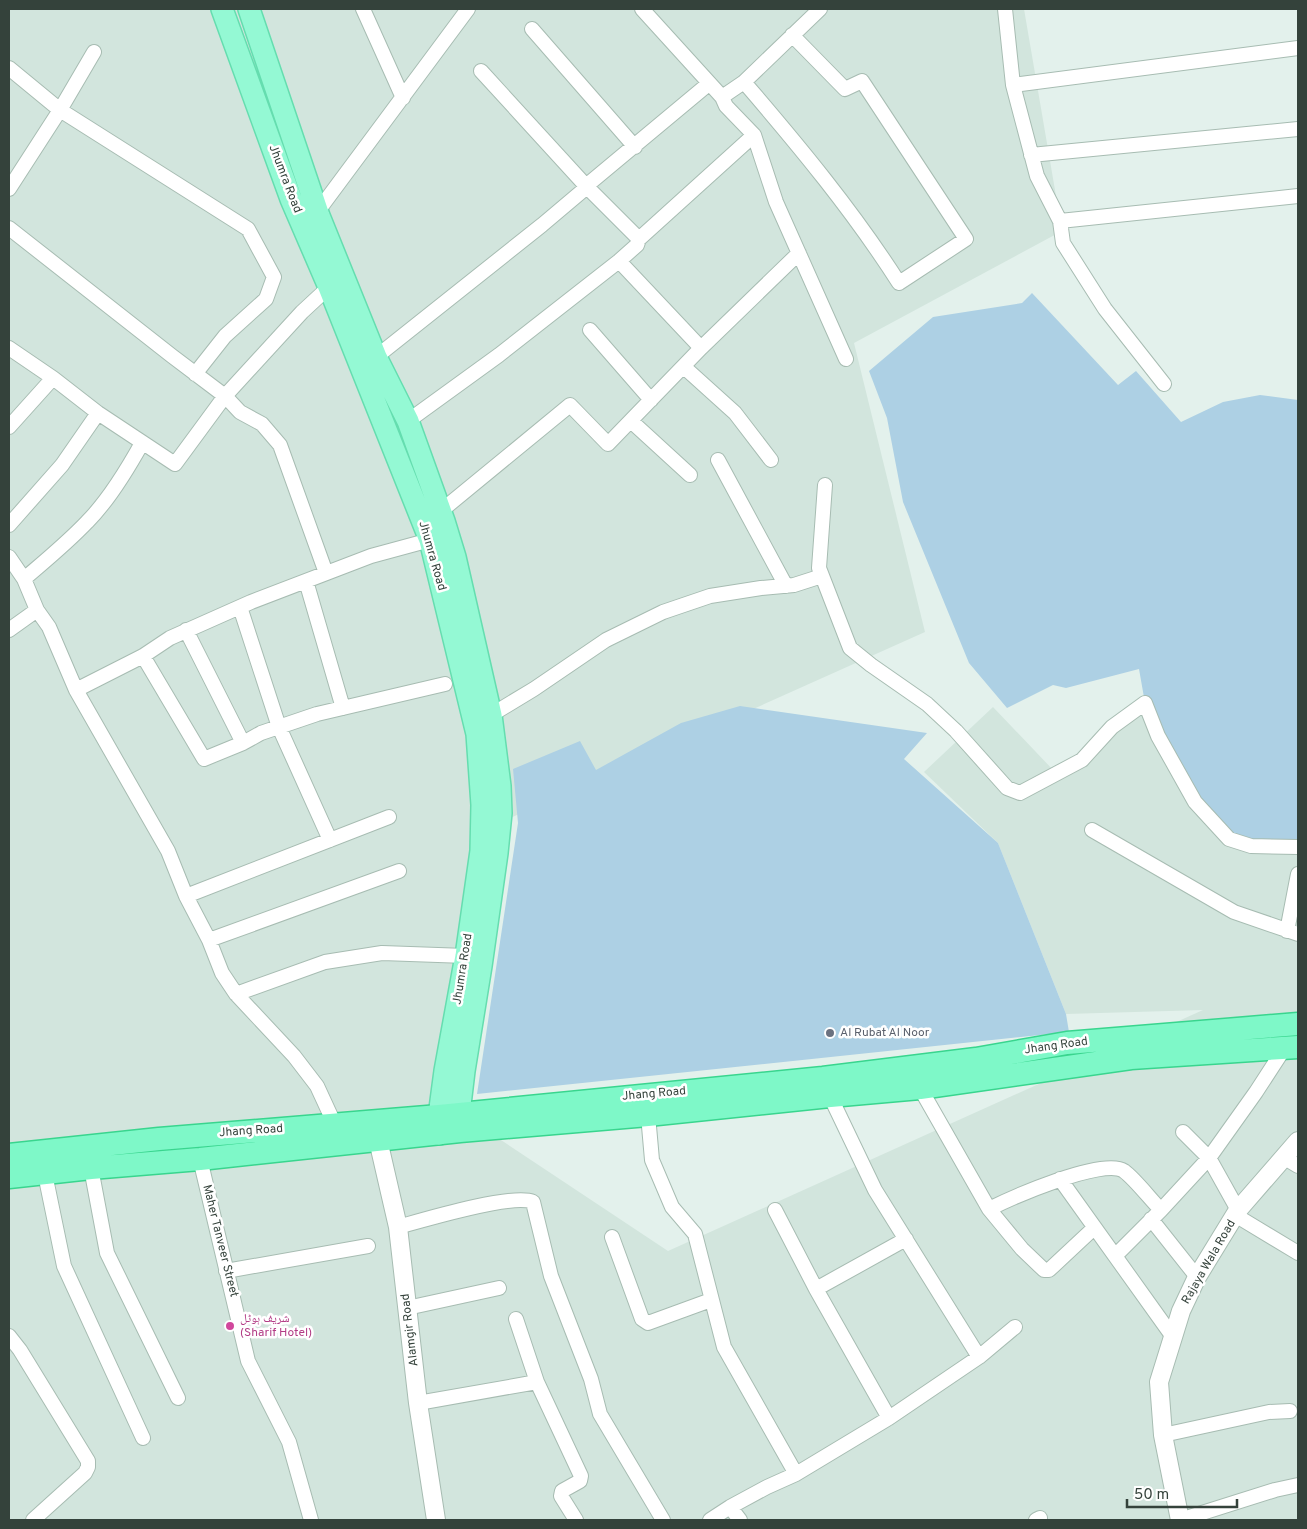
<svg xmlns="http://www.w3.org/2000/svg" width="1307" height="1529" font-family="Overpass,'Noto Naskh Arabic',sans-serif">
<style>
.residential{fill:#d2e5dd}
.green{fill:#add0e4}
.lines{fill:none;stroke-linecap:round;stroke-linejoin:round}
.minor-casing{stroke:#a7bcb2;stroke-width:16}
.tertiary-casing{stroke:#a7bcb2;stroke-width:20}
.primary-casing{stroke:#65ddaf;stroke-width:24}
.trunk-casing{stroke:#39d58e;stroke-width:25}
.minor{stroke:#fff;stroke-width:14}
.tertiary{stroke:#fff;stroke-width:18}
.primary{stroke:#94f9d4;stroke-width:21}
.trunk{stroke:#7ef8c8;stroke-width:22}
.worship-dot{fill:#6b7280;stroke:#fff;stroke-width:2}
.hotel-dot{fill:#d1479c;stroke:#fff;stroke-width:2}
.labels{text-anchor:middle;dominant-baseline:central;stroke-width:5;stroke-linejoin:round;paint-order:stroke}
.street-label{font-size:12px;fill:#34423b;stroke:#fff}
.worship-label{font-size:12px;fill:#5b616d;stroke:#fff;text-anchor:start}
.hotel-label{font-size:12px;fill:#b23c85;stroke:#fff;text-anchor:start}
</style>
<rect width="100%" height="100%" fill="#e3f1ec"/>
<!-- residential -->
<path class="residential" d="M9 9H1024L1062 231 854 343 925 632 481 831 434 1077 489 1132 668 1251 1203 1010 1066 1014 998 843 924 772 993 707 1055 772 1138 707 1298 834V1520H9Z"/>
<!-- green -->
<path class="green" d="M1032 293 1118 385 1136 371 1181 422 1223 402 1260 395 1298 400V847L1251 846 1210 820 1145 703 1139 669 1066 688 1053 685 1007 708 969 663 903 502 887 418 869 371 933 317 1022 303Z
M740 706 927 733 904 759 998 843 1066 1014 1069 1032 477 1094 518 823 513 769 580 741 596 770 681 723Z"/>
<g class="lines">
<!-- minor casing -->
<g class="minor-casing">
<path id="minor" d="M363 9 403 98
M642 9 722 97 726 106 754 135 776 202 846 359
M1005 9 1013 85 1037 176 1060 221 1063 243 1105 309 1164 384
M532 29 635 147
M9 68 60 110 248 229 274 277 266 299 225 336 195 374
M481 71 587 187
M744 82C799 146 853 211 899 283L966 239 862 81 845 89 792 35
M1013 85 1298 48
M722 97 744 82 820 9
M1031 155 1298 129
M586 186 639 239
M9 189 60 110 94 52
M312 213 318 211 468 9
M1060 221 1298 196
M9 228 172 356 225 396 240 412 262 424 280 445 326 573
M619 261 701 348
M590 330 651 400
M9 348 53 378 98 413 175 464 225 396 302 312 329 287
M376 357 542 225 587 187 586 186 706 86V81
M684 367 735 413 771 460
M408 421 499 355 619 261 637 245 639 239 754 135
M631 421 690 475
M9 427 53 378
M718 460 786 586
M825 485 819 568 850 648 871 665 927 704 956 731 1007 788 1020 793 1082 760 1112 727 1145 703 1158 736 1195 802 1229 839 1251 846 1298 847
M441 511 570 405 608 444 701 348 799 253
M9 525 62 465 98 413
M9 557 24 579 37 610 49 627 76 690 168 851 186 896 209 940 222 973 236 994 294 1056 317 1086 335 1125
M24 579C45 561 67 543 87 522 109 500 127 470 142 443
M306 581 343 708
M240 607 279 727 330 840
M9 630 37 610
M186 630 243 743
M143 656 204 759 243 743 261 733 317 714 445 684
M76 690 143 656 170 638 251 602 371 556 430 540
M491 715 534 689 606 640 663 612 710 596 761 588 794 585 822 576
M1092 830 1234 912 1298 934
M186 896 389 817
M1287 931 1298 874
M209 940 399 871
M236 994 325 962 382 953 466 956
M920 1088 989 1209 1022 1249 1044 1270H1049L1094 1228
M830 1096 875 1190 979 1357
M648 1115 652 1160 672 1207 695 1234 724 1347 796 1474
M1183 1132 1209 1158 1238 1210
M1283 1157 1298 1166
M200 1159 248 1361 289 1442 311 1520
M91 1168 107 1253 178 1398
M45 1174 64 1266 143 1438
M1060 1179 1173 1337
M989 1209C1011 1198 1103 1157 1124 1171 1135 1179 1151 1200 1161 1210
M775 1210 816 1289 889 1418
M1235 1215 1298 1253
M1151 1219 1197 1277
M398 1227C423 1220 513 1193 533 1202L551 1276 591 1379 600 1414 663 1520
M612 1237 642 1319 648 1323 711 1300
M1115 1256 1161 1210 1209 1158 1256 1092 1284 1049
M226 1271 368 1246
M816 1289 906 1239
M407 1308 499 1288
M516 1319 537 1382 581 1476 580 1481 562 1491 561 1496 576 1520
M9 1336 20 1350 88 1461V1467L85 1473 33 1520
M418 1403 537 1382
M1163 1435 1269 1412 1290 1411
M730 1507 740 1520
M710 1520 730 1507 767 1487 796 1474 889 1418 979 1357 1015 1327
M1036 1520 1040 1518
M1180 1520 1275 1490 1298 1485"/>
</g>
<!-- tertiary casing -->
<g class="tertiary-casing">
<path id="tertiary" d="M378 1140 398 1227 418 1403 436 1520
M1180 1520 1163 1435 1159 1382 1173 1337 1181 1311 1197 1277 1238 1210 1298 1141"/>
</g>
<!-- primary casing -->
<g class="primary-casing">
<path id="primary" d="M222 9 291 199 329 287 430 540 477 734 482 805 481 851 466 956 445 1071 439 1116V1134
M249 9 319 216 376 357 408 421 444 521 455 557 491 715 500 786 501 813 497 853 481 966 464 1071 459 1113 460 1130"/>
</g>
<!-- trunk casing -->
<g class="trunk-casing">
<path id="trunk" d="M9 1155 159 1139 439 1116 823 1078 976 1059 1067 1043 1298 1024
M9 1177 91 1168 200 1159 460 1131 648 1115 830 1096 920 1088 1131 1058 1298 1047"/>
</g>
<!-- minor -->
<use href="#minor" class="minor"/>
<!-- tertiary -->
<use href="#tertiary" class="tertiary"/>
<!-- primary -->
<use href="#primary" class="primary"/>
<!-- trunk -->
<use href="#trunk" class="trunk"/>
</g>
<!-- markers -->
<circle class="worship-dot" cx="830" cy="1033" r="5"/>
<circle class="hotel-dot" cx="230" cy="1326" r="5"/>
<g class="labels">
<!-- street labels -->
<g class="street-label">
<text transform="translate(285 179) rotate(69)">Jhumra Road</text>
<text transform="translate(432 556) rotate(74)">Jhumra Road</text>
<text transform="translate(463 969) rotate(-81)">Jhumra Road</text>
<text transform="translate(1056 1046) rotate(-8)">Jhang Road</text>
<text transform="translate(654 1094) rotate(-5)">Jhang Road</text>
<text transform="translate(251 1131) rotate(-4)">Jhang Road</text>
<text transform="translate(220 1241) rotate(76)">Maher Tanveer Street</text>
<text transform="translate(1209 1262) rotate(-60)">Rajaya Wala Road</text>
<text transform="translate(410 1330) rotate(-97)">Alamgir Road</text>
</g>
<!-- worship labels -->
<g class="worship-label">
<text x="840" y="1033">Al Rubat Al Noor</text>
</g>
<!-- hotel labels -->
<g class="hotel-label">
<text x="240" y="1319">شریف ہوٹل<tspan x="240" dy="14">(Sharif Hotel)</tspan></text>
</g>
</g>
<!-- border -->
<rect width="1307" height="1529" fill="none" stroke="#34423b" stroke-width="20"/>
<!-- scale -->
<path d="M1127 1499v8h110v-8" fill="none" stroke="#34423b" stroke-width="2.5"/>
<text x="1134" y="1499" font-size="15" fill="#34423b" stroke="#ffffff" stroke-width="4" paint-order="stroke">50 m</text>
</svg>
